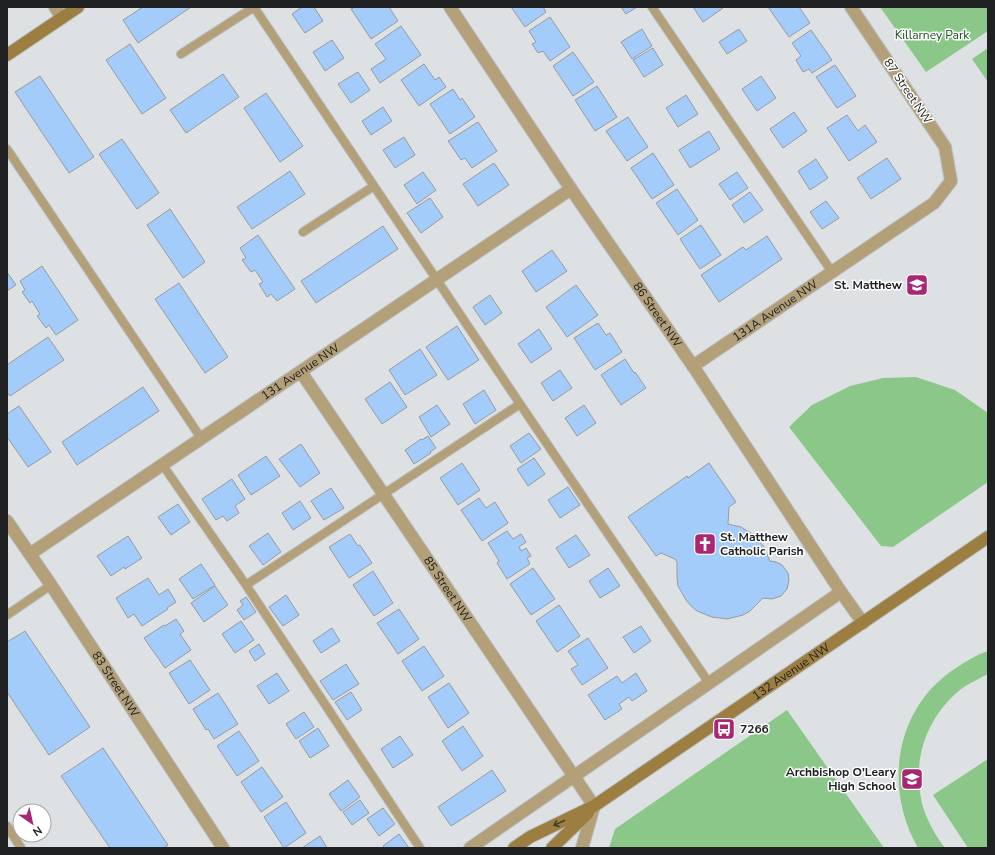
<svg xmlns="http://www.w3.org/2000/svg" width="995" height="855" font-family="'Nunito Sans',sans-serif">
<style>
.green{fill:#8bc789}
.building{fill:#a4ccfa;stroke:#979a9e}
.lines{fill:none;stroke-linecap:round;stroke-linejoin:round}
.lane-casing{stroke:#bbbec1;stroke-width:10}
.street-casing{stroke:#bbbec1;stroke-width:14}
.secondary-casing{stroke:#bbbec1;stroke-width:14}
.lane{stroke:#b39f78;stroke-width:8}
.street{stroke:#b39f78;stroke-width:12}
.secondary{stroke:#9c7e41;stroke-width:12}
.oneway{stroke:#453d2b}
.labels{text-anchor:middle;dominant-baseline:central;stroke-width:3;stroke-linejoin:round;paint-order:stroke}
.park-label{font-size:12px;fill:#1a4c1b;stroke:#fff}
.street-label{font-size:12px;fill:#202122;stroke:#fff}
.poi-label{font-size:12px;font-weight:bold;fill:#202122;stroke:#fff;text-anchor:end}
</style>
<rect width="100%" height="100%" fill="#dde1e4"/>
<!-- green -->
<path class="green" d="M880 7H988V31L926 72Z
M988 48V82L972 59Z
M916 377 955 390 988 413V482L893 547 881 546 789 427 812 405 850 386 883 378Z
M988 651V674C979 679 969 683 961 689 930 714 914 753 920 792 921 798 922 805 924 810 929 824 936 836 945 848H918C883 787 895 707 956 668 966 661 976 655 988 651Z
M787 710 884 848H609L615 829Z
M988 759V848H968L933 795Z"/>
<!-- building -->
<path class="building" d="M143 7H191L138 43 123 20Z
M302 7H314L323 21 305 33 292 14Z
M355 7H389L398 21 371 39 351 9Z
M511 7H543L546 12 525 27Z
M621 7H637L626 14Z
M693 7H722L723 8 703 22Z
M768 7H799L810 23 789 37Z
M550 17 570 47 550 61 543 51 538 53 532 44 536 42 529 31Z
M401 26 421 55 380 83 371 69 386 59 375 44Z
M642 29 652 46 632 59 621 42Z
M739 29 747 41 727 54 719 42Z
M811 30 832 60 812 73 809 69 803 72 796 60 801 56 792 43Z
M332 40 344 58 325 71 313 52Z
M130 44 166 98 142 114 106 60Z
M653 48 663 65 644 77 633 60Z
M573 52 594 82 573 96 553 66Z
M424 64 435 80 439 77 446 87 419 106 401 80Z
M835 65 856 96 837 108 816 77Z
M358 72 370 90 351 103 338 84Z
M223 74 239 97 186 133 170 110Z
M40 76 94 157 69 173 15 92Z
M761 76 776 98 757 111 742 89Z
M597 86 617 117 595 131 575 100Z
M453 89 460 100 462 98 475 117 450 134 430 104Z
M266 93 303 146 280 162 244 108Z
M686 95 698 114 678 127 666 108Z
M383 107 392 121 371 135 362 121Z
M794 112 807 131 783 148 770 129Z
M847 115 858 131 865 125 877 142 849 161 827 128Z
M628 117 648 147 627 161 606 131Z
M478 122 497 151 472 168 465 158 461 160 448 141Z
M709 131 720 149 690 168 679 150Z
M404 137 415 155 395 168 383 150Z
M122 139 159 193 137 209 99 154Z
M653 153 674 185 652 199 631 168Z
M887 158 901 179 871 199 857 178Z
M816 159 828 178 810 190 798 171Z
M494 163 509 185 478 206 463 184Z
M290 171 305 194 252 229 237 207Z
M423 172 436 190 417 204 404 185Z
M737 172 748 188 730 200 719 184Z
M677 189 698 220 678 235 656 203Z
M750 192 763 210 744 223 732 205Z
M430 198 443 217 421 233 407 213Z
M826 201 839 218 822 229 810 212Z
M170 209 205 262 183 278 147 225Z
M701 225 721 255 700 269 680 239Z
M383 226 398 249 316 303 301 281Z
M258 235 295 289 277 301 271 294 267 297 259 284 263 282 255 270 251 272 242 260 246 258 240 248Z
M767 236 782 259 719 302 701 275 743 247 746 250Z
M552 250 567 271 536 292 522 271Z
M42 266 78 320 56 335 49 325 46 328 37 316 40 314 32 301 30 303 22 292 25 290 20 281Z
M7 272 16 285 7 291Z
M179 283 228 357 205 373 155 299Z
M576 285 598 315 567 337 546 307Z
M490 295 502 313 485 325 473 307Z
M598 323 606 335 610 333 622 352 595 370 574 338Z
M457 326 479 360 448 380 426 347Z
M539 329 552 349 531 363 518 344Z
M48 337 64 360 10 396 7 392V365Z
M420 349 437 375 405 395 389 370Z
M625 359 634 373 635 372 646 388 621 405 601 375Z
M560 370 572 388 553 401 541 383Z
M390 382 407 407 382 424 365 399Z
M143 387 159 411 77 465 62 442Z
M484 390 496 410 475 424 463 404Z
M437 405 450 424 431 437 419 417Z
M584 405 596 423 577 436 565 418Z
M19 406 51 452 28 467 7 437V414Z
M529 433 541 449 521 463 510 446Z
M428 436 436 448 430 452 431 453 414 464 405 450 421 439 422 440Z
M301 444 320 473 300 487 279 459Z
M266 456 280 476 251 495 238 475Z
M534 458 545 474 528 486 517 469Z
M462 463 480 490 458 505 440 478Z
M709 463 736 502 729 507 728 524 741 527 754 535 764 547 770 561 776 562 782 565 788 573 789 580 787 589 781 596 772 599 763 598 750 611 743 615 727 619 712 617 697 611 691 606 686 600 678 586 677 578V562L675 559 661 553 656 556 628 517 687 476 688 478Z
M232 479 245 499 235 506 239 513 227 521 223 516 216 520 202 499Z
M568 487 580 505 560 518 548 500Z
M331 488 344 508 324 520 311 501Z
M479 498 486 508 495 502 508 523 482 541 461 510Z
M300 501 311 518 293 530 282 513Z
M178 504 190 522 171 535 158 517Z
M507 531 513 539 521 534 526 542 519 547 521 551 526 548 531 556 527 558 530 564 507 579 497 563 499 561 488 543Z
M268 533 281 552 263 565 249 546Z
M350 534 358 546 360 545 372 563 349 578 329 547Z
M576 535 590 555 569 568 556 548Z
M128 536 142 558 125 569 124 567 111 576 97 556Z
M201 564 215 585 193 599 179 579Z
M533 568 555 599 531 615 510 584Z
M608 568 620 586 600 598 589 581Z
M373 571 393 603 374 616 353 585Z
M148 578 159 595 168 589 176 602 167 608 168 609 142 626 134 614 128 618 116 598Z
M215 586 228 605 204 622 191 603Z
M286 595 299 615 283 626 269 607Z
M246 597 256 612 244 620 237 610 243 605 240 601Z
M559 605 580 636 557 652 536 621Z
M399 609 419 639 398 654 377 623Z
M176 619 184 631 180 634 191 650 165 668 144 638 164 625 165 626Z
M241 621 254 640 235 653 222 634Z
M641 626 651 641 634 653 623 637Z
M332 628 340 641 321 653 313 641Z
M25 631 90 727 49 755 7 692V642Z
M588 638 608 668 582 685 571 669 578 665 568 651Z
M259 644 265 654 255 661 249 651Z
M424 646 444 676 422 691 402 661Z
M190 660 210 690 189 704 169 673Z
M346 664 359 684 333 700 320 681Z
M277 673 289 691 269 704 257 686Z
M636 673 647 691 632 701 629 697 619 704 622 709 605 720 588 695 617 676 622 683Z
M449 683 469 713 448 728 428 697Z
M351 692 362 710 347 720 335 702Z
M218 693 238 724 214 739 208 729 206 730 193 709Z
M304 712 314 727 296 739 286 724Z
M463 726 483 756 462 771 442 741Z
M318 728 329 746 310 758 299 741Z
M239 731 259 761 237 776 217 746Z
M400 736 413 755 393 768 381 749Z
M103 748 168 845 164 848H110L61 776Z
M262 767 283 797 261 812 241 782Z
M492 770 506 791 451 826 438 807Z
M348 780 360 797 341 811 329 794Z
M360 800 369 813 352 825 343 812Z
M286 802 306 833 284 848 264 817Z
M383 808 395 824 379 836 367 819Z
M399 834 409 848H385L383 846Z
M320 836 327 848H302Z"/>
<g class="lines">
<!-- lane casing -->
<g class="lane-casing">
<path id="lane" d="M254 7 520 404 709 683
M652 7 832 272
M181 54 254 7
M7 149 201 438
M303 232 374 186
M162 464 246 585 420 848
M246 585 520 404
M7 615 51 585
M7 826 21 848"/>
</g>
<!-- street casing -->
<g class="street-casing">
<g id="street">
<path d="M55 7 62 18"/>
<path id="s1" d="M450 7 571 189 693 366 841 592 863 623"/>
<path id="s2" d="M693 366 934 203 951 181 945 147 851 7"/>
<path id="s3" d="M301 372 594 806 582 848"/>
<path id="s4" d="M7 521 51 585 223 848"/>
<path id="s5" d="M30 554 571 189"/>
<path d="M470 848 841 592"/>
</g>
</g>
<!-- secondary casing -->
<g class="secondary-casing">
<g id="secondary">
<path d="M7 55 78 7"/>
<path id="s6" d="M514 848 530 837 594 806 988 537"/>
<path d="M552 848 588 813"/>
</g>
</g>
<!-- lane -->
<use href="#lane" class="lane"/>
<!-- street -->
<use href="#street" class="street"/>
<!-- secondary -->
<use href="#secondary" class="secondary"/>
</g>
<!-- one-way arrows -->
<defs><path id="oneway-shaft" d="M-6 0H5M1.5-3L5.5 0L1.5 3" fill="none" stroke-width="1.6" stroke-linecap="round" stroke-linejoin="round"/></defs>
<use class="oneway" href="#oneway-shaft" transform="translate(559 823) rotate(155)"/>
<!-- icons -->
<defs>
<g id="school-square" transform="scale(1.15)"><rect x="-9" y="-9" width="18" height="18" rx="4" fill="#a92673" stroke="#fff"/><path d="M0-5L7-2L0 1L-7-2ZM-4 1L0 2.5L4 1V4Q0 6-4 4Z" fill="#fff"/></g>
<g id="church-square" transform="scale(1.15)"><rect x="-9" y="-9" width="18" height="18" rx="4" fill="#a92673" stroke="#fff"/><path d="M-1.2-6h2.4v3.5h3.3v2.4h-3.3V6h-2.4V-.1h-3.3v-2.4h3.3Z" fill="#fff"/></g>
<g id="bus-square" transform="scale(1.15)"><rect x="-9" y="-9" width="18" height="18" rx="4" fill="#a92673" stroke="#fff"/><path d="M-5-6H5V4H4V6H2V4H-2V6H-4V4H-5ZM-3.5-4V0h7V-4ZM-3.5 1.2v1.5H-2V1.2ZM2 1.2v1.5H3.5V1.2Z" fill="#fff"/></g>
</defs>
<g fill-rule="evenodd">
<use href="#school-square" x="917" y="285"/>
<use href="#church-square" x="705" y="544"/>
<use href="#bus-square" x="724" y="729"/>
<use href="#school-square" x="912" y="779"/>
</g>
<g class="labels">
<!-- park labels -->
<g class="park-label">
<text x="932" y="35">Killarney Park</text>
</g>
<!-- street labels -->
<g class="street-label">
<text transform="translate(908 91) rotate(56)">87 Street NW</text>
<text stroke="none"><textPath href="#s2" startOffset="99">131A Avenue NW</textPath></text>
<text stroke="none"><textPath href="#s1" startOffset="371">86 Street NW</textPath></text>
<text stroke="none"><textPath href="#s5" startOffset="326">131 Avenue NW</textPath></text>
<text stroke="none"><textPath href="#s3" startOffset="262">85 Street NW</textPath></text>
<text stroke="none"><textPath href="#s6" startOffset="329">132 Avenue NW</textPath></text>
<text stroke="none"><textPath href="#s4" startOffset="196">83 Street NW</textPath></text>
</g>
<!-- poi labels -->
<g class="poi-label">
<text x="902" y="285">St. Matthew</text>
<text x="720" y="537" text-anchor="start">St. Matthew<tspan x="720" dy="14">Catholic Parish</tspan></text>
<text x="740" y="729" text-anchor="start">7266</text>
<text x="896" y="772">Archbishop O'Leary<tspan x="896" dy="14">High School</tspan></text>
</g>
</g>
<!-- border -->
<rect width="995" height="855" fill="none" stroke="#202122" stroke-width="16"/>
<!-- north arrow -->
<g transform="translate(32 823) rotate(146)"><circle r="19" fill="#ffffff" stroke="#a6a6a7"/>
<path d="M0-3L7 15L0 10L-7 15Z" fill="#a92673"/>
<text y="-6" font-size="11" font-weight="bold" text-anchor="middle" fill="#202122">N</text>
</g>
</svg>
